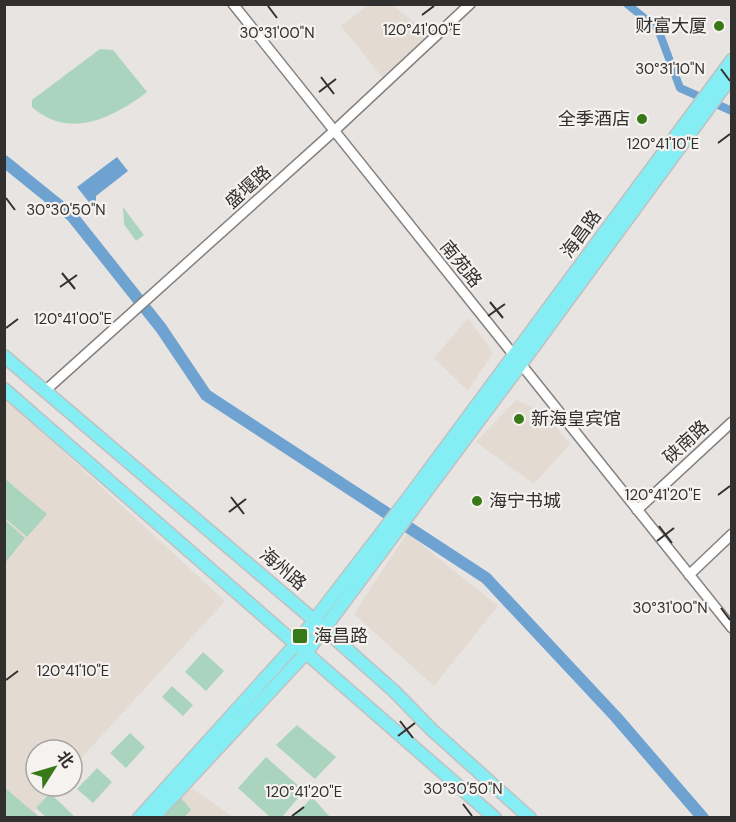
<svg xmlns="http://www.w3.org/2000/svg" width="736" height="822" font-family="'DM Sans','Noto Sans SC',sans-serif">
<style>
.built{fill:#e3dad2}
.green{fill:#aad4be}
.water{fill:#6ea2d1}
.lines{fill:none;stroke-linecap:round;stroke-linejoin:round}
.canal{stroke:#6ea2d1;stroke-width:8}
.river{stroke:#6ea2d1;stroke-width:12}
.minor-casing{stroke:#84817f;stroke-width:12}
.major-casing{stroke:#c1c1c1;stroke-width:15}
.minor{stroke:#fff;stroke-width:9}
.major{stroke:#85edf4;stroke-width:12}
.ticks{fill:none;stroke:#31302f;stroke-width:2}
.poi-dot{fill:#387917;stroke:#f5f2ef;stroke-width:2}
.labels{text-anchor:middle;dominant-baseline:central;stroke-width:4.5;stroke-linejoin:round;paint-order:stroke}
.poi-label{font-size:18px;fill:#31302f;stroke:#f5f2ef;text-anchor:start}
.street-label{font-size:18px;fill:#31302f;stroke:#f5f2ef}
.ticks-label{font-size:15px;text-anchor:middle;fill:#31302f;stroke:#f5f2ef;stroke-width:4.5;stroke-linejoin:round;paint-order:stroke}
</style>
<rect width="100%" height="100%" fill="#e7e4e2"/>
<!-- built -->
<path class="built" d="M369 5H391L432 35 383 78 341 26Z
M468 318 493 353 468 391 434 358Z
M4 397 225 601 72 768V750H36V786H56L34 811 39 817H5Z
M516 400 542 411 570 444 534 484 476 442Z
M407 533 498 606 434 686 354 614Z
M193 789 233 817 161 818 189 790Z"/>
<!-- green -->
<path class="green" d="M100 49 113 50 147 92C113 118 69 140 32 107V100Z
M123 207 144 235 136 241 124 224Z
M4 478 47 514 27 537 5 518Z
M5 520 25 538 5 563Z
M203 652 224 671 206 691 185 672Z
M172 686 193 705 183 716 162 697Z
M297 725 336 757 315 779 276 745Z
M130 733 145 747 126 768 110 753Z
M266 757 304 791 282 817H270L238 788Z
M97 768 112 782 93 803 77 789Z
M4 787 39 817H5Z
M50 793 75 817H46L36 808Z
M312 797 330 817H294Z
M181 798 191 810 184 817 161 818Z"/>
<!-- water -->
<path class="water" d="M117 157 128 171 96 196V202L92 206 77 187Z"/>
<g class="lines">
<!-- canal -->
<path class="canal" d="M627 4 658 29 680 88 732 111"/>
<!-- river -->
<path class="river" d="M4 161 72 216 161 328 206 395 486 578 616 717 703 818"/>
<!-- minor casing -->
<g class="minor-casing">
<path id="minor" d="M233 4 732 628
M46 390 334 131 470 4
M637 510 732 422
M689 575 732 534"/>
</g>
<!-- major casing -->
<g class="major-casing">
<path id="major" d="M4 356 314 620 394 691 432 730 530 818
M4 389 495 818
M139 818 296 644 409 497 732 60
M153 818 306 653 521 364 732 76"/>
</g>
<!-- minor -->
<use href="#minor" class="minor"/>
<!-- major -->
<use href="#major" class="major"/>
</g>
<!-- ticks -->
<path class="ticks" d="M268 6 277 18M422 15 434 6M721 69 730 81M321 77 334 94M319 92 336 79M718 143 730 134M6 198 15 210M62 273 75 289M60 287 77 275M490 302 503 318M488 316 505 304M6 328 18 319M718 495 730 486M231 497 244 514M229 512 246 499M659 526 672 543M657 541 674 528M721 608 730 620M6 680 18 671M400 721 413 738M398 736 415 723M463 804 472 816M292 816 304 807"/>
<!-- markers -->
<g class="poi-dot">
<circle cx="719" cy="26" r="6"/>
<circle cx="642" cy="119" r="6"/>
<circle cx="519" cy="419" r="6"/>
<circle cx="477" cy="501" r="6"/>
<rect x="292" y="628" width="16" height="16" rx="3"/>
</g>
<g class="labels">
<!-- poi labels -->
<g class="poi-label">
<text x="707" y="26" text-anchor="end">财富大厦</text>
<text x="630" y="119" text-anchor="end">全季酒店</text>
<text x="531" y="419">新海皇宾馆</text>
<text x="489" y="501">海宁书城</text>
<text x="314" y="636">海昌路</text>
</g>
<!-- street labels -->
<g class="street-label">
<text transform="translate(248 187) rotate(-42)">盛堰路</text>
<text transform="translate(581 234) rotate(-54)">海昌路</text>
<text transform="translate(461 264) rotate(51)">南苑路</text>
<text transform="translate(686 442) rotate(-43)">硖南路</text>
<text transform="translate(283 569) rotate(40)">海州路</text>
</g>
</g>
<g class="ticks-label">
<text x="422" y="35">120°41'00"E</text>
<text x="277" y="38">30°31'00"N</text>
<text x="670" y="74">30°31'10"N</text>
<text x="663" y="149">120°41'10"E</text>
<text x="66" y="215">30°30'50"N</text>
<text x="73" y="324">120°41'00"E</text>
<text x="663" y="500">120°41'20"E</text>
<text x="670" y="613">30°31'00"N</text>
<text x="73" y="676">120°41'10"E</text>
<text x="463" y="794">30°30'50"N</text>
<text x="304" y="797">120°41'20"E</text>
</g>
<!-- border -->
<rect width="736" height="822" fill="none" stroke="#31302f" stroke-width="12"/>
<!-- north arrow -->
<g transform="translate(54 768) rotate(53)"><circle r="28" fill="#f5f2ef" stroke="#a7a4a2" stroke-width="1.5"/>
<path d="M0-4.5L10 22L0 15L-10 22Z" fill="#387917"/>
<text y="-9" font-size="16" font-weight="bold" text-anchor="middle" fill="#31302f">北</text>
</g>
</svg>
